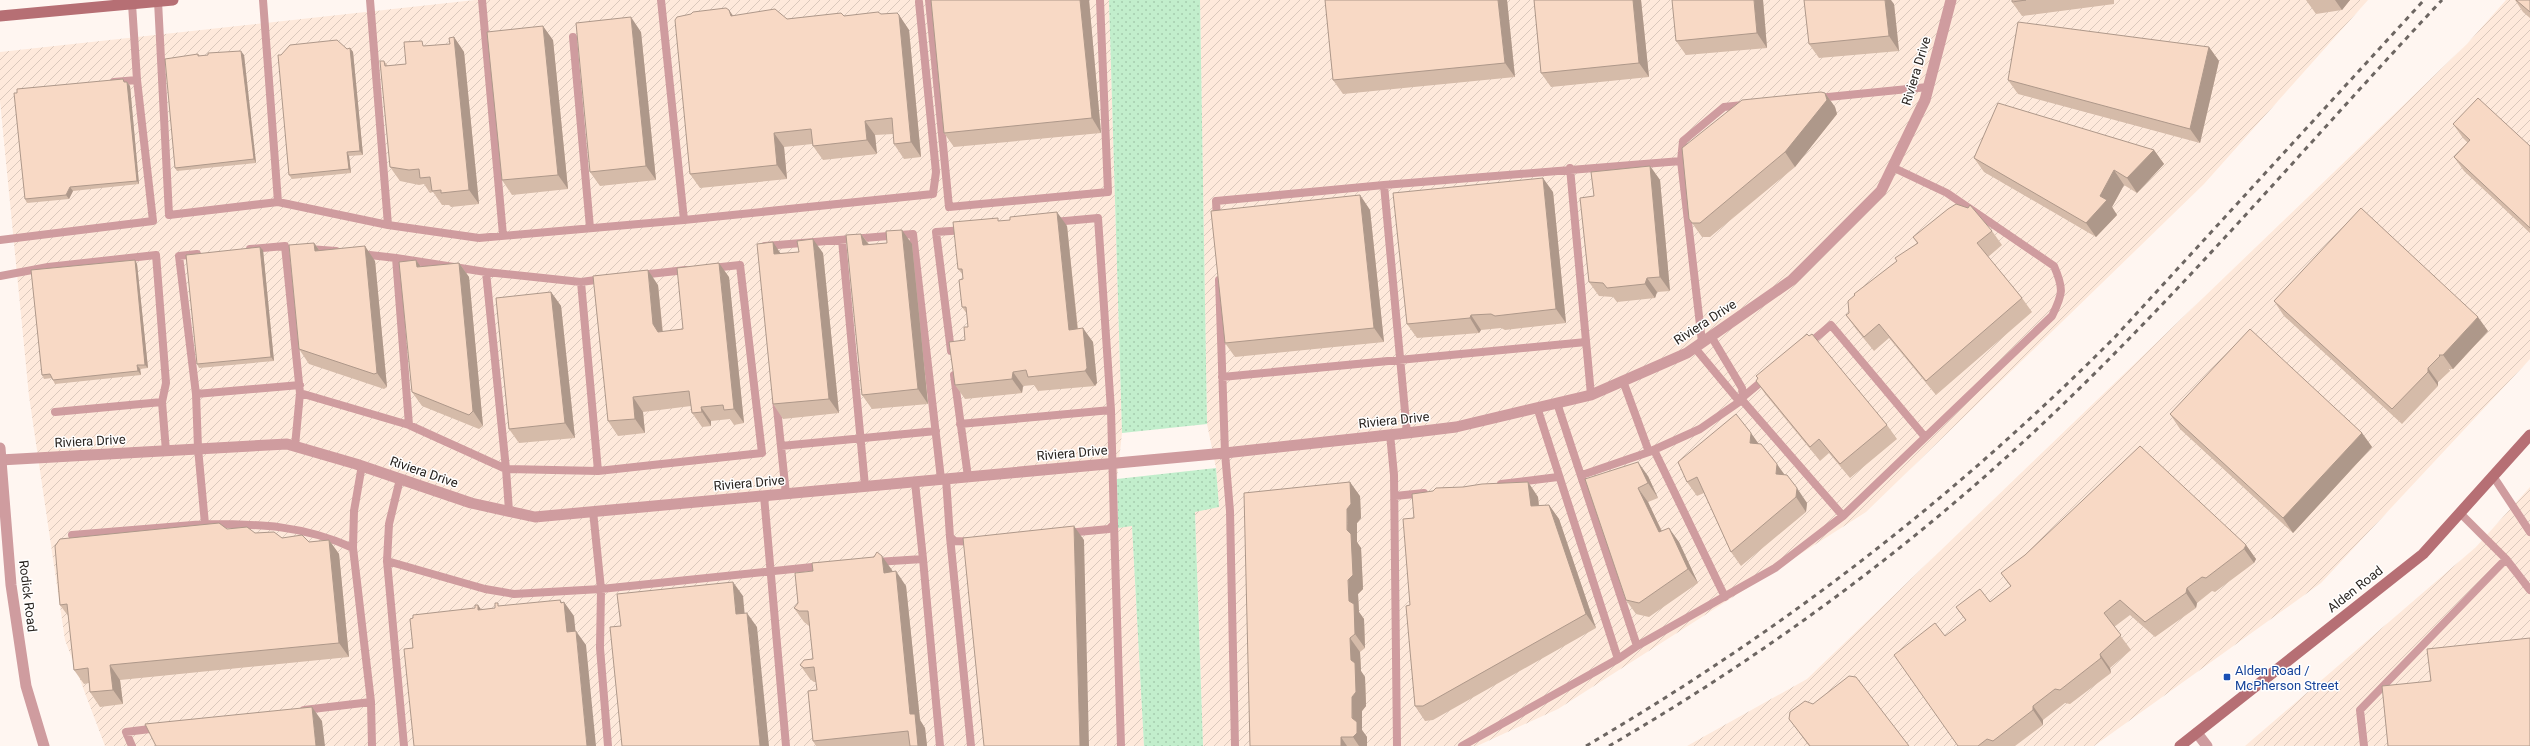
<svg xmlns="http://www.w3.org/2000/svg" width="2530" height="746" font-family="Roboto,sans-serif">
<style>
.industrial{fill:url(#industrial-furrows)}
.grass{fill:url(#grass-dots)}
.lines{fill:none;stroke-linecap:round;stroke-linejoin:round}
.service{stroke:#cf9c9f;stroke-width:8}
.minor{stroke:#cf9c9f;stroke-width:11}
.tertiary{stroke:#cf9c9f;stroke-width:11}
.secondary{stroke:#b66f74;stroke-width:11}
.rail{stroke:#6d6662;stroke-width:3;stroke-dasharray:5 5;stroke-linecap:butt}
.wall{fill:#d5bba9}
.shaded-wall{fill:#ae988a}
.building{fill:#f8d9c5;stroke:#ae988a}
.transit-dot{fill:#1a4fb4;stroke:#fff;stroke-width:1.5}
.labels{text-anchor:middle;dominant-baseline:central;stroke-width:3;stroke-linejoin:round;paint-order:stroke}
.street-label{font-size:13px;fill:#292420;stroke:#fff}
.transit-label{font-size:13px;fill:#164399;stroke:#fff;text-anchor:start}
</style>
<defs>
<pattern id="industrial-furrows" width="10" height="10" patternUnits="userSpaceOnUse"><rect width="10" height="10" fill="#fee9db"/><path d="M-1 1l2-2M0 10L10 0M9 11l2-2" fill="none" stroke="#dac8bc"/></pattern>
<pattern id="grass-dots" width="8" height="8" patternUnits="userSpaceOnUse"><rect width="8" height="8" fill="#c2eecc"/><path d="M2 2h.1M6 6h.1" fill="none" stroke="#a7ccaf" stroke-width="1.8" stroke-linecap="round"/></pattern>
</defs>
<rect width="100%" height="100%" fill="#fff6f1"/>
<!-- industrial -->
<path class="industrial" d="M475 0H1109L1122 433 1117 479 1118 528 1132 525 1144 746H105L65 640 29 396 0 101V52Z
M1200 0H2368L2204 184 1866 512 1558 709 1477 746H1203L1195 511 1219 507 1216 468 1207 424Z
M2506 0H2530V359L2321 583 2094 746H1687L1807 679 2467 44Z
M2530 487V746H2245L2476 547Z"/>
<!-- grass -->
<path class="grass" d="M1109 0H1200L1207 424 1122 433Z
M1216 468 1219 507 1195 512 1203 746H1144L1132 526 1118 528 1117 479Z"/>
<g class="lines">
<!-- service -->
<path class="service" d="M263 0 278 202
M370 0 388 225
M482 0 503 235
M661 0 684 220
M929 0 949 207 1108 192 1100 0
M158 1 169 215 278 202 388 225 479 238 684 220 933 194 936 172 919 2
M573 37 590 228
M114 82 137 80
M1818 98 1928 87
M1570 168 1591 395
M1384 185 1407 433
M1217 220 1216 201 1384 185 1681 161
M1054 222 1098 218 1111 410 1114 524 1109 529 1067 533
M0 240 153 221 137 80 132 4
M842 240 865 486
M765 246 913 234 941 479
M250 249 285 246 300 393 295 446
M309 249 336 251
M396 258 486 272 581 282 603 279
M486 272 506 469 598 471 762 453 740 265 712 268
M640 275 686 270
M0 276 48 267 156 255 166 383 162 402 166 451
M1219 280 1225 453 1230 511 1235 746
M581 282 598 471
M1711 336 1742 388 1743 397
M1702 342 1681 161 1683 141 1724 107 1743 105
M1807 345 1831 325 1925 437
M1695 348 1739 401
M951 351 936 232 965 230
M954 375 968 477
M1222 377 1586 342
M1623 381 1649 452
M300 393 409 425 396 258 361 254
M196 394 300 385
M776 399 786 494
M1742 400 1843 516
M1557 403 1637 646 1618 659
M55 412 162 402
M960 424 1111 410
M409 425 506 469 509 511
M1390 434 1394 475 1397 746
M781 446 936 431
M1654 450 1725 597
M1582 475 1649 452 1700 429 1742 400 1743 397 1767 377
M2493 476 2530 532
M400 479 389 524 387 561 404 746
M946 479 950 537 955 541 974 542
M915 482 923 559
M1501 484 1558 477
M764 496 786 746
M1395 496 1424 493
M593 511 601 589 600 648 608 746
M2460 513 2506 559 2530 590
M205 524C259 524 303 525 353 548L354 511 362 465
M1114 524 1121 746
M72 535 205 524 198 448 196 394 179 256 197 254
M950 537 971 746
M353 548 371 702 372 746
M387 561 485 589 514 594 601 589 822 566
M876 562 923 559 940 746
M1637 646 1775 568 1843 516 2052 316C2063 294 2064 289 2054 266L1947 193 1892 167
M304 710 371 702
M132 746 126 732 158 728
M1462 746 1618 659 1537 407
M2364 746 2360 710 2506 559"/>
<!-- minor -->
<path class="minor" d="M0 460 287 444 356 464 471 503 535 517 1225 453 1407 433 1456 427 1591 395 1687 353 1792 280 1881 191 1925 100 1951 0
M2197 733 2207 746"/>
<!-- tertiary -->
<path class="tertiary" d="M0 448 11 585 26 686 44 746"/>
<!-- secondary -->
<path class="secondary" d="M0 16 173 0
M2180 746 2423 554 2530 435"/>
<!-- rail -->
<path class="rail" d="M1586 746C1785 629 1952 500 2115 337L2424 0
M1609 746C1757 660 1896 559 2022 443 2172 305 2303 148 2442 0"/>
</g>
<!-- wall -->
<path class="wall" d="M931 0H1089L1101 133 954 147 944 133Z
M1325 0H1507L1515 77 1343 94 1333 80Z
M1534 0H1641L1649 77 1551 87 1541 73Z
M1763 0 1767 48 1686 55 1676 41Z
M2012 0H2114V4L2022 16 2012 2Z
M2306 0H2350L2342 10 2316 14Z
M2515 0H2530V18L2523 12Z
M1894 4 1899 51 1819 58 1809 44Z
M881 14 899 15 909 30 921 157 904 159 894 144 893 134 875 135 877 154 823 160 813 146 812 144 784 147 787 179 700 188 690 174 733 16 787 19Z
M641 32 656 180 600 186 590 172Z
M454 37 464 52 479 204 451 207 449 205H442L433 192 430 193 424 184 419 185 400 181 390 167 384 61 388 66 406 64 426 46 450 44Z
M553 40 568 189 512 195 502 180Z
M2209 47 2219 61 2200 143 2018 94 2008 80Z
M350 48 353 52 363 155 349 156 351 173 292 179 289 175 347 49Z
M198 54 200 56 244 55 256 163 177 171 175 168Z
M126 82H127L130 86 139 184 73 191 69 199 27 203 25 199Z
M1825 93 1835 107 1837 114 1795 167 1710 237H1702L1692 223Z
M2453 124 2530 146V233L2464 171 2454 157 2468 143 2463 138Z
M2154 150 2164 164 2137 193 2124 185 2112 207 2117 215 2096 237 1984 172 1974 158Z
M1650 166 1660 180 1670 291 1657 292 1655 298 1617 302 1613 297 1599 296 1589 282 1594 196Z
M1553 192 1566 323 1505 330 1501 328 1481 330 1479 333 1417 338 1407 324Z
M1360 195 1370 210 1384 342 1235 357 1225 343Z
M1000 221 1067 226 1078 329 1093 342 1097 383 1095 386 1038 391 1034 385 1023 386 1022 393 965 399 955 385 968 327 967 314 962 307 963 275 958 269Z
M1992 231 2002 245 1988 257 2022 298 2032 312 1936 395 1889 338 1874 351 1856 329 1846 315 1849 313 1897 261 1917 243 1913 237Z
M861 234 869 244H912L928 404 872 409 862 395Z
M314 243 320 251 375 261 387 387 384 389 309 364 299 349Z
M263 250 274 361 199 368 197 364Z
M780 253H823L839 413 783 419 773 404Z
M135 260 137 264 148 368 140 369 141 375 55 384 52 378 44 379 42 375Z
M416 260 420 267 459 263 469 277 483 426 479 429 422 406 412 392Z
M729 277 744 423 734 425 730 419 711 421V426L702 427 692 413 691 406 643 412 645 433 618 436 608 421 658 285 663 332 683 329Z
M551 292 561 306 575 438 519 443 509 429Z
M2274 301 2488 331 2453 369H2449L2450 371 2438 382V386L2402 424 2284 316Z
M1756 381 1887 425 1897 439 1850 478 1829 453 1820 461 1766 395Z
M2170 414 2362 433 2372 447 2293 533 2180 429Z
M1759 444 1807 503 1806 512 1741 566 1731 552 1704 493 1697 496 1687 482Z
M1648 476 1658 498 1648 502 1662 531 1679 542 1698 583 1649 617 1636 614 1626 600 1585 479Z
M1528 482 1538 497 1539 505H1549L1559 519 1596 628 1433 720 1425 721 1415 706 1410 605 1414 518 1463 487Z
M1360 496 1361 518 1357 523V542L1361 548 1363 589 1358 594 1359 612 1364 619 1365 648 1360 652 1361 671 1365 677 1366 706 1362 711V730L1367 737V746H1250Z
M227 529 309 542 329 540 339 554 349 657 120 680 123 704 100 707 90 692 89 683 84 684 74 670 69 617 60 605Z
M2246 545 2256 559 2254 563 2215 592 2212 591 2197 603 2196 608 2155 637 2130 615 2114 627 2131 650 2110 668 2111 673 2070 704 2065 703 2043 720V725L2015 746H1958L1966 621 1956 607 1990 602 2011 587 2001 573Z
M892 570 893 572 906 586 920 720 925 728 927 746H816L813 741 817 690 816 682H814L810 679 800 665 813 659 810 626H809L804 622 794 608 798 603Z
M1789 719 1909 746H1809Z"/>
<!-- shaded-wall -->
<path class="shaded-wall" d="M1080 0H1089L1101 133 1092 118Z
M1498 0H1507L1515 77 1505 63Z
M1633 0H1641L1649 77 1639 63Z
M1754 0H1763L1767 48 1757 33Z
M1885 0H1891L1894 4 1899 51 1889 36Z
M2335 0H2350L2342 10Z
M729 10 739 24 731 16Z
M899 15 909 30 921 157 911 142Z
M631 17 641 32 656 180 646 166Z
M543 26 553 40 568 189 558 175Z
M454 37 464 52 479 204 469 190Z
M2209 47 2219 61 2200 143 2190 129Z
M350 48 353 52 363 155 360 151Z
M241 51 244 55 256 163 254 159Z
M127 82 130 86 139 184 137 181Z
M1825 93 1835 107 1837 114 1795 167 1785 152Z
M865 121 875 135 877 154 867 140Z
M774 133 784 147 787 179 777 165Z
M2154 150 2164 164 2137 193 2127 178Z
M347 152 349 156 351 173 349 169Z
M1650 166 1660 180 1670 291 1660 277Z
M2114 170 2124 185 2112 207 2117 215 2096 237 2086 223 2100 196Z
M1543 178 1553 192 1566 323 1556 309Z
M70 187 73 191 69 199 66 195Z
M1360 195 1370 210 1384 342 1374 328Z
M1057 212 1067 226 1079 344 1069 330Z
M902 230 912 244 928 404 918 389Z
M861 234 871 248 863 245Z
M813 239 823 253 839 413 829 399Z
M773 242 783 257 774 254Z
M314 243 324 257 315 251Z
M365 246 375 261 387 387 377 373Z
M260 247 263 250 274 361 271 357Z
M135 260 137 264 148 368 145 365Z
M416 260 426 274 417 267Z
M459 263 469 277 483 426 473 411Z
M719 263 729 277 744 423 734 409Z
M648 270 658 285 663 338 658 332 653 324Z
M1647 278 1657 292 1655 298 1645 284Z
M551 292 561 306 575 438 565 423Z
M1471 315 1481 330 1479 333 1470 318Z
M2478 317 2488 331 2453 369 2443 355Z
M1083 328 1093 342 1097 383 1095 386 1085 371Z
M137 365 140 369 141 375 138 371Z
M2428 368 2438 382V386L2428 372Z
M1013 372 1023 386 1022 393 1012 379Z
M633 397 643 412 645 433 635 419Z
M701 407 711 421V426L702 412Z
M1751 433 1761 447 1750 443Z
M2362 433 2372 447 2293 533 2283 518Z
M1638 462 1648 476 1658 498 1648 483Z
M1777 464 1787 478 1776 474Z
M1350 482 1360 496 1361 518 1357 523V542L1361 548 1363 589 1358 594 1359 612 1364 619 1365 648 1355 634 1349 601 1347 509Z
M1528 482 1538 497 1540 520 1531 506Z
M1638 488 1648 502 1669 547 1659 532Z
M1797 488 1807 503 1806 512 1796 497Z
M1549 505 1559 519 1596 628 1586 614Z
M1074 526 1084 540 1089 746H1080Z
M1669 528 1679 542 1698 583 1688 569Z
M329 540 339 554 349 657 339 643Z
M2246 545 2256 559 2254 563 2244 549Z
M882 556 892 570 894 587 884 573Z
M896 571 906 586 920 720 925 728 927 746H918L910 714Z
M733 582 743 596 746 628 736 614Z
M2187 588 2197 603 2196 608 2186 593Z
M560 600 564 605V602L574 616 577 646 567 632Z
M478 605 488 619 478 610Z
M747 613 757 627 769 746H760Z
M576 631 586 645 596 746H587Z
M1350 638 1360 652 1361 671 1365 677 1366 706 1362 711V730L1367 737V746H1359L1353 737Z
M2100 654 2110 668 2111 673 2101 658Z
M110 665 120 680 123 704 113 690Z
M2033 706 2043 720V725L2033 710Z
M312 707 322 721 325 746H316Z
M1341 737 1347 746H1341Z"/>
<!-- building -->
<path class="building" d="M931 0H1080L1092 118 944 133Z
M1325 0H1498L1505 63 1333 80Z
M1534 0H1633L1639 63 1541 73Z
M1672 0H1754L1757 33 1676 41Z
M1804 0H1885L1889 36 1809 44Z
M2012 0H2026L2012 2Z
M2516 0H2530V12Z
M726 8 729 10 731 16 775 9 787 19 841 13 844 16 878 12 881 14 897 13 899 15 911 142 894 144 892 118 865 121 867 140 813 146 811 129 774 133 777 165 690 174 675 20 677 17 691 14 693 12Z
M631 17 646 166 590 172 576 23Z
M2018 22 2209 47 2190 129 2008 80Z
M543 26 558 175 502 180 487 32Z
M454 37 469 190 441 193V190L432 191 430 177 420 178 419 169 409 170 390 167 380 61H384L385 66 406 64 404 42 422 41 423 46 450 44 449 38Z
M337 40 347 49 350 48 360 151 347 152 349 169 289 175 278 55H281L290 45Z
M241 51 254 159 175 168 165 59 198 54V56L208 55V53Z
M123 79 124 82H127L137 181 70 187 66 195 25 199 14 93H17V89Z
M1821 92 1825 93 1827 100 1785 152 1700 223H1692L1689 219 1682 148 1742 100Z
M2478 98 2530 146V228L2454 157 2470 140 2453 124Z
M1998 103 2154 150 2127 178 2114 170 2100 196 2107 200 2086 223 1974 158Z
M1650 166 1660 277 1647 278 1645 284 1607 288 1603 283 1589 282 1580 198 1594 196 1591 172Z
M1543 178 1556 309 1495 316 1491 314 1471 315 1470 318 1407 324 1393 193Z
M1360 195 1374 328 1225 343 1211 211Z
M1956 204 1968 208 1970 205 1992 231 1977 243 2022 298 1926 381 1879 324 1864 337 1846 315 1849 313 1848 301 1855 295 1854 294 1897 261 1895 258 1918 243 1913 237 1948 209Z
M2361 208 2478 317 2443 355H2439L2440 356 2428 368V372L2392 409 2274 301Z
M1057 212 1069 330 1083 328 1087 368 1085 371 1028 377 1026 370 1013 372 1012 379 955 385 949 342 965 340 964 327H968L966 307H962L959 280 963 279 962 269H958L953 222 998 218V221L1010 220V217Z
M902 230 918 389 862 395 846 235 861 234 863 245 887 243 886 231Z
M813 239 829 399 773 404 757 244 773 242 774 254 799 252 797 241Z
M314 243 315 251 365 246 377 373 374 374 299 349 289 245Z
M260 247 271 357 197 364 186 255Z
M135 260 145 365H137L138 371 53 380 50 374 42 375 31 270Z
M416 260 417 267 459 263 473 411 469 415 412 392 399 262Z
M719 263 734 409 724 410 723 405 701 407 702 412 692 413 689 391 633 397 635 419 608 421 593 276 648 270 653 324 658 332 683 329 677 268Z
M551 292 565 423 509 429 496 298Z
M2250 329 2362 433 2283 518 2170 414Z
M1807 334 1809 336 1812 334 1887 425 1840 464 1819 439 1810 447 1756 381 1758 378 1756 376Z
M1736 414 1751 433 1750 443 1761 444 1777 464 1776 474 1787 475 1797 488 1796 497 1731 552 1697 477 1687 482 1678 462Z
M2140 446 2246 545 2244 549 2206 578 2202 577 2187 588 2186 593 2145 622 2120 600 2104 613 2121 635 2100 654 2101 658 2060 690 2055 689 2033 706V710L1993 741 1987 739 1978 746H1958L1894 655 1935 623 1945 636 1966 620 1956 607 1980 589 1990 602 2011 586 2001 573 2025 555Z
M1638 462 1648 483 1638 488 1659 532 1669 528 1688 569 1639 603 1626 600 1585 479Z
M1350 482 1351 504 1347 509V530L1351 534 1353 575 1348 580 1349 601 1354 604 1355 634 1350 638 1351 660 1355 663 1356 692 1352 697V718L1357 722V733L1353 737H1341V746H1250L1244 493Z
M1528 482 1531 506 1549 505 1586 614 1423 706H1415L1406 606 1410 605 1403 519 1414 518 1412 494 1433 491 1436 488 1463 487 1482 484Z
M219 523 227 529 247 527 255 533 274 532 282 538 302 535 309 542 329 540 339 643 110 665 113 690 90 692 88 668 74 670 67 604 60 605 55 546 60 539Z
M1074 526 1080 746H984L963 538Z
M877 552 882 556 884 573 896 571 910 714H915L918 746H910L908 731 813 741 808 691 817 690 814 667 804 668 800 665 804 660 813 659 808 611H799L794 608 798 603 795 573 813 571 812 563 874 557Z
M733 582 736 614 747 613 760 746H622L610 627 621 626 617 594Z
M560 600 561 603 564 602 567 632 576 631 587 746H414L404 649 413 648 410 619 413 618V615L475 608V605H478V610L495 608V603H498V606Z
M2530 638V746H2388L2382 686 2431 681 2427 649Z
M1849 676 1856 677 1909 746H1810L1789 719 1790 712 1805 701 1813 704Z
M312 707 316 746H156L145 724Z"/>
<!-- markers -->
<rect class="transit-dot" x="2223" y="673" width="8" height="8" rx="2"/>
<g class="labels">
<!-- street labels -->
<g class="street-label">
<text transform="translate(1916 71) rotate(-73)">Riviera Drive</text>
<text transform="translate(1705 322) rotate(-33)">Riviera Drive</text>
<text transform="translate(1394 420) rotate(-6)">Riviera Drive</text>
<text transform="translate(90 441) rotate(-3)">Riviera Drive</text>
<text transform="translate(1072 453) rotate(-5)">Riviera Drive</text>
<text transform="translate(424 472) rotate(19)">Riviera Drive</text>
<text transform="translate(749 483) rotate(-5)">Riviera Drive</text>
<text transform="translate(2355 589) rotate(-38)">Alden Road</text>
<text transform="translate(28 596) rotate(83)">Rodick Road</text>
</g>
<!-- transit labels -->
<g class="transit-label">
<text x="2235" y="670">Alden Road /<tspan x="2235" dy="15">McPherson Street</tspan></text>
</g>
</g>
</svg>
